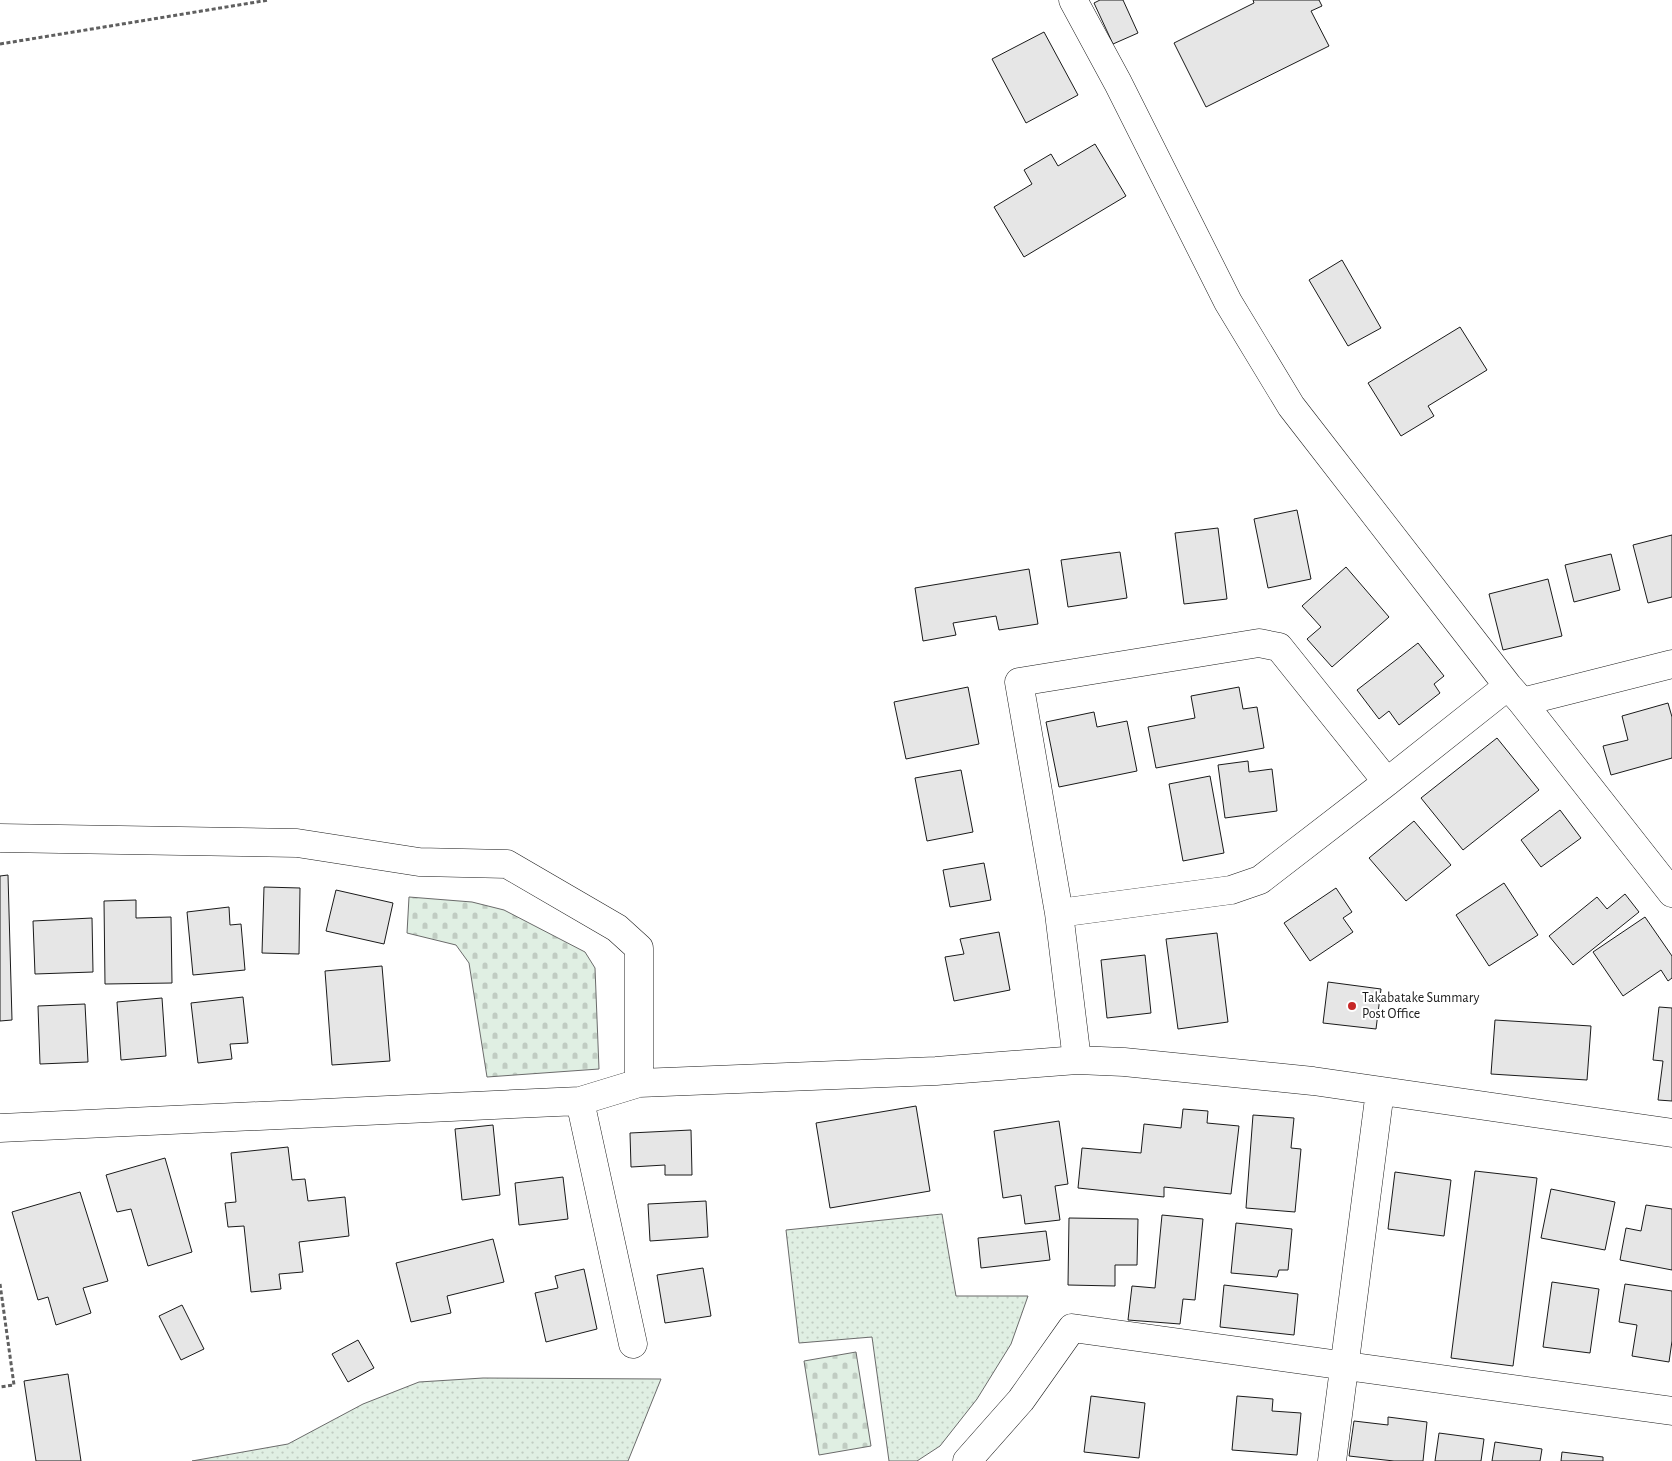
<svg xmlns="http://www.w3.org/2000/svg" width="1672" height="1461" font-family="'Alegreya Sans',sans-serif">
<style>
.grass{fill:url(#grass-dots);stroke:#6a6a6a}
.cemetery{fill:url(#cemetery-stones);stroke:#6a6a6a}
.building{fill:#e6e6e6;stroke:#1a1a1a}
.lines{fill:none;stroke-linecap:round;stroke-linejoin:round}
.minor-casing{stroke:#1a1a1a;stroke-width:29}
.path{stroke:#5f5f5f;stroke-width:3;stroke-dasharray:4 2.5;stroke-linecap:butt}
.minor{stroke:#fff;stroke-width:28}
.poi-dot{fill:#c62828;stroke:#fff;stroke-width:2}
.labels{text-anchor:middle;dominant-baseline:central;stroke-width:4;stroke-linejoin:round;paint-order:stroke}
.poi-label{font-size:14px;fill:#1a1a1a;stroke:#fff;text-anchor:start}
</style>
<defs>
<pattern id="grass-dots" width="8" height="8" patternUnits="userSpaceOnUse" patternTransform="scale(1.25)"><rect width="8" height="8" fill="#e0efe3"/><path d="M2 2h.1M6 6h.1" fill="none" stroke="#c0ccc2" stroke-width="1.8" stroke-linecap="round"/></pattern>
<pattern id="cemetery-stones" width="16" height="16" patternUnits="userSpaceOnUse" patternTransform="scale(1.25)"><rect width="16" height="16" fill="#e0efe3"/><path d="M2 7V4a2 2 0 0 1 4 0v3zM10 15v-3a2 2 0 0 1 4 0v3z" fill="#c0ccc2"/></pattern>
</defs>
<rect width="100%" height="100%" fill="#fff"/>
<!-- grass -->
<path class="grass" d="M942 1214 956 1296H1028L1011 1344 977 1399 940 1446 917 1461H889L872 1337 799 1343 786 1230Z
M483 1378 661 1379 628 1461H192L288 1444 363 1404 419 1382Z"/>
<!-- cemetery -->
<path class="cemetery" d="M409 897 472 902 504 910 585 952 595 968 599 1069 487 1077 469 963 456 945 407 933Z
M856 1352 871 1446 819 1455 804 1361Z"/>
<!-- building -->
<path class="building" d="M1100 0H1123L1138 33 1113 44 1094 3Z
M1253 0H1319L1322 6 1311 11 1329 46 1206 107 1174 43 1254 3Z
M1044 32 1078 95 1026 123 992 59Z
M1095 144 1126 196 1024 257 994 207 1032 184 1024 170 1051 154 1058 166Z
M1342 260 1381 328 1348 346 1309 280Z
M1460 327 1487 370 1428 406 1434 416 1401 436 1368 383Z
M1297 510 1311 579 1268 588 1254 519Z
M1218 528 1227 599 1184 604 1175 533Z
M1672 535V597L1648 603 1633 545Z
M1120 552 1127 598 1068 607 1061 560Z
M1611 554 1620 590 1574 602 1565 565Z
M1346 567 1389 617 1332 667 1307 639 1321 627 1302 606Z
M1029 569 1038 624 999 630 996 616 953 623 956 635 923 641 915 588Z
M1548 579 1562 636 1503 650 1489 594Z
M1418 643 1444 676 1434 684 1440 693 1399 725 1389 711 1379 719 1357 690Z
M968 687 979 744 906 759 894 702Z
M1239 687 1243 709 1257 707 1264 748 1156 768 1148 727 1195 718 1191 696Z
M1668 703 1672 717V758L1611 775 1603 746 1628 740 1622 716Z
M1094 712 1097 727 1127 721 1137 771 1059 787 1046 722Z
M1497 738 1539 790 1463 850 1421 798Z
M1248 761 1249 772 1272 769 1277 811 1225 818 1218 765Z
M961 770 973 832 927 841 915 778Z
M1210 776 1224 853 1183 861 1169 784Z
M1560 810 1581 838 1541 867 1521 840Z
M1414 821 1451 865 1406 901 1369 858Z
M984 863 991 900 950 907 943 870Z
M8 875 12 1020 0 1021V876Z
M1504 883 1538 935 1489 966 1456 915Z
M264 887 300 888 299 954 262 953Z
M1336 888 1352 912 1343 918 1353 932 1310 961 1284 923Z
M336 890 393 903 384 944 326 931Z
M1625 894 1639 912 1573 965 1549 936 1597 897 1607 909Z
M136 900V918L171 917 172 983 105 984 104 901Z
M229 907 230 925 241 924 245 970 193 975 187 912Z
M1645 917 1672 956V978L1668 981 1661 970 1623 996 1593 952Z
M92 918 93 972 35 974 33 921Z
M999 932 1010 990 954 1001 945 957 964 954 960 939Z
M1217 933 1228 1022 1178 1029 1166 939Z
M1145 955 1151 1013 1107 1018 1101 960Z
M382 966 390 1061 332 1065 325 971Z
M1328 982 1381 989 1376 1029 1323 1023Z
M243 997 248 1043 230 1044 232 1059 198 1063 191 1003Z
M162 998 166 1056 121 1060 117 1002Z
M85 1004 88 1062 40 1064 38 1006Z
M1659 1007 1672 1008V1101L1658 1100 1663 1061 1653 1060Z
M1495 1020 1591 1026 1587 1080 1491 1074Z
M916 1106 930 1191 830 1208 816 1123Z
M1183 1109 1208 1111 1207 1123 1239 1126 1231 1194 1164 1187V1197L1078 1188 1082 1148 1141 1153 1144 1124 1181 1128Z
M1253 1115 1294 1118 1291 1148 1301 1149 1295 1212 1246 1208Z
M1059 1121 1068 1184 1055 1186 1060 1220 1025 1224 1021 1195 1003 1198 994 1131Z
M493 1125 500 1195 462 1200 455 1129Z
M691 1130 692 1175H665V1165L631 1167 630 1133Z
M288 1147 292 1180 305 1179 308 1201 345 1197 349 1236 299 1242 303 1272 279 1274 281 1289 251 1292 244 1226 228 1227 225 1203 236 1202 231 1153Z
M165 1158 192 1252 148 1266 131 1209 117 1212 106 1175Z
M1475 1171 1537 1178 1513 1366 1451 1358Z
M1395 1172 1451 1180 1444 1236 1388 1229Z
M563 1177 568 1219 519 1225 515 1183Z
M1551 1189 1615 1202 1605 1250 1541 1238Z
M80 1192 108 1281 83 1288 91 1313 56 1325 48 1297 38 1300 12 1212Z
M706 1201 708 1237 650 1241 648 1204Z
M1646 1205 1672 1209V1270L1620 1260 1626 1228 1641 1231Z
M1162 1215 1203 1219 1195 1300 1183 1299 1180 1324 1128 1320 1132 1286 1155 1288Z
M1069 1218 1138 1219 1137 1265H1115V1286L1068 1285Z
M1236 1223 1292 1229 1288 1270H1279L1277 1277 1231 1273Z
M1046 1231 1050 1260 981 1268 978 1238Z
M493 1239 504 1282 447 1296 451 1313 411 1322 396 1263Z
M703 1268 711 1316 665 1323 657 1275Z
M584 1269 597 1329 546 1342 535 1293 558 1288 555 1276Z
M1552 1282 1599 1289 1590 1353 1543 1347Z
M1625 1284 1672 1291V1341L1669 1362 1632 1356 1637 1325 1619 1322Z
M1224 1285 1298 1294 1294 1335 1220 1327Z
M182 1305 204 1349 181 1360 159 1316Z
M358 1340 374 1368 348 1382 332 1354Z
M68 1374 81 1461H36L24 1381Z
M1091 1396 1145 1403 1139 1458 1084 1452Z
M1237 1396 1273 1399 1272 1411 1301 1413 1297 1455 1232 1450Z
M1388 1417 1427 1422 1423 1461H1394L1349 1456 1354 1421 1388 1425Z
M1439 1433 1484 1439 1481 1461H1435Z
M1495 1442 1542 1449 1540 1461H1492Z
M1562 1452 1603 1457V1461H1561Z"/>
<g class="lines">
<!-- minor casing -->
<g class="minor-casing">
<path id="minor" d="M1073 0 1118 83 1228 302 1291 406 1508 686 1522 702 1672 893
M1522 702 1672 664
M0 838 297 843 419 862 507 864 617 928 639 948V1083
M1059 913 1231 890 1260 880 1387 782 1508 686
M1077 1060 1059 913 1019 682 1259 643 1279 647 1387 782
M580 1101 633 1344
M0 1128 580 1101 639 1083 936 1071 1077 1060 1124 1062 1313 1081 1672 1133
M967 1461 1021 1400 1072 1328 1672 1411
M1332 1461 1380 1091"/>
</g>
<!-- path -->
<path class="path" d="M0 44 269 0
M0 1284 14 1385 0 1387"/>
<!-- minor -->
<use href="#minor" class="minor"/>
</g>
<!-- markers -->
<circle class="poi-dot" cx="1352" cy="1006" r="5"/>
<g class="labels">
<!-- poi labels -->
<g class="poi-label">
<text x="1362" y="998">Takabatake Summary<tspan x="1362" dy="16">Post Office</tspan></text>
</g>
</g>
</svg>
